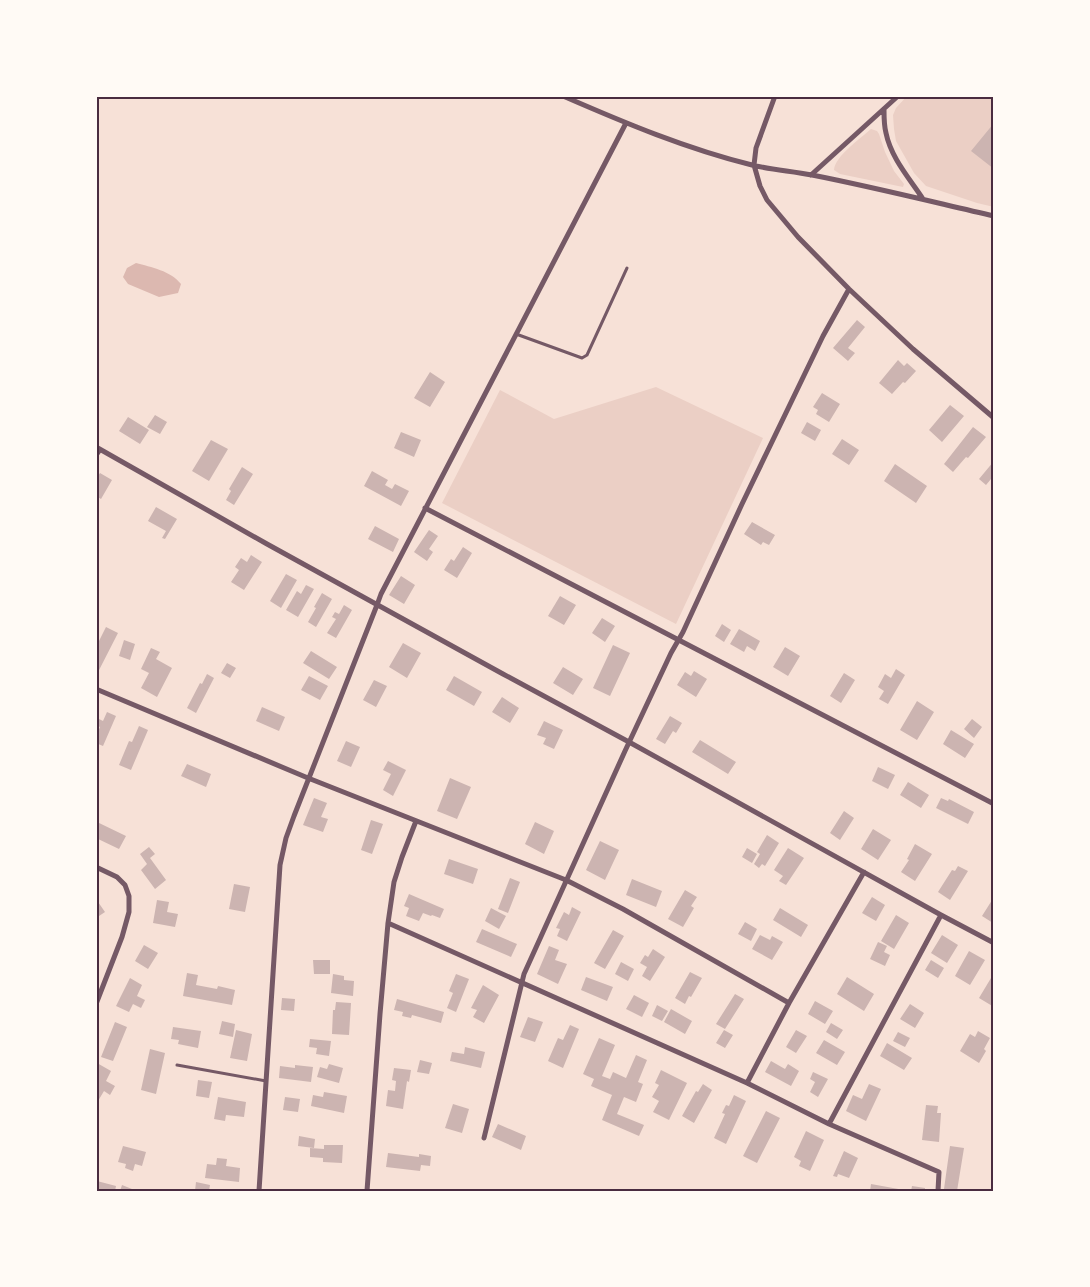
<svg xmlns="http://www.w3.org/2000/svg" width="1090" height="1287" font-family="'Asap Condensed',sans-serif">
<style>
.green{fill:#ebcfc5}
.water{fill:#dcb8b0}
.building{fill:#ccb4b1}
.lines{fill:none;stroke-linecap:round;stroke-linejoin:round}
.service{stroke:#755966;stroke-width:3}
.minor{stroke:#755966;stroke-width:5}
.neatline{fill:none;stroke:#4a2c40;stroke-width:2}
</style>
<rect width="100%" height="100%" fill="#f7e1d7"/>
<!-- green -->
<path class="green" d="M907 96H994V207L977 203 926 186 914 173 896 141 894 129 893 115 896 108Z
M871 129 877 131 879 134 885 152 894 171 904 184 903 187 840 174 834 170C835 156 861 138 871 129Z
M656 387 763 438 676 624 442 503 500 390 554 419Z"/>
<!-- water -->
<path class="water" d="M136 263C151 267 171 271 181 284L178 293 159 297 128 284 123 277 127 268Z"/>
<!-- building -->
<path class="building" d="M994 123V169L971 151Z
M857 320 865 327 848 348 855 353 848 361 833 348Z
M898 360 904 366 907 363 916 371 905 383 903 382 892 394 879 383Z
M430 372 445 382 430 407 414 398Z
M822 393 840 404 829 422 816 414 818 410 813 407Z
M950 405 964 416 942 442 929 430Z
M155 415 167 422 160 434 147 427Z
M128 417 149 430 140 444 119 431Z
M807 422 821 430 815 441 801 433Z
M973 427 986 437 968 458 966 457 953 472 944 464Z
M401 432 421 440 414 457 394 448Z
M842 439 859 450 849 465 832 454Z
M211 440 228 449 209 481 192 471Z
M994 461V481L991 479 986 485 979 479Z
M895 464 927 486 916 503 884 481Z
M242 467 253 474 234 505 226 500 231 491 229 489Z
M372 471 388 480 385 485 392 489 395 484 409 491 401 506 364 486Z
M100 473 112 480 101 499 96 496V479Z
M156 507 177 519 165 539 162 538 166 531 148 521Z
M752 522 775 535 769 545 763 542 761 545 744 534Z
M375 526 399 539 393 552 368 539Z
M429 530 438 536 429 549 433 552 427 561 414 552Z
M463 547 472 553 457 578 444 570 451 559 454 561Z
M251 555 262 562 244 590 231 582 239 570 235 567 241 558 247 562Z
M286 574 297 580 281 608 270 601Z
M401 576 415 585 404 604 389 595Z
M306 585 314 589 298 617 286 610 297 591 301 594Z
M322 593 332 599 316 627 308 622 316 608 314 607Z
M560 596 576 605 564 625 548 616Z
M344 605 352 610 336 638 327 633 336 619 332 617 335 612 339 614Z
M602 618 615 626 605 642 592 633Z
M722 624 731 630 724 642 715 636Z
M106 627 118 633 96 676V647Z
M739 629 760 641 755 651 747 646 744 652 730 644Z
M124 640 135 644 130 660 119 656Z
M403 643 421 653 407 678 389 667Z
M613 645 630 653 610 696 593 688Z
M785 647 800 656 788 676 773 667Z
M151 648 160 652 156 659 172 668 157 697 141 688 149 673 141 669Z
M311 651 337 667 329 679 303 663Z
M227 663 236 668 230 678 221 673Z
M563 667 583 679 573 695 553 683Z
M896 669 905 675 888 704 879 699 884 691 878 687 885 674 891 678Z
M694 671 707 679 696 697 677 685 685 672 691 676Z
M844 673 855 680 841 703 830 696Z
M207 674 214 678 196 713 187 708 200 683 202 684Z
M309 676 328 686 320 700 301 690Z
M454 676 482 692 474 706 446 690Z
M374 680 387 686 376 707 363 700Z
M502 697 519 708 510 723 492 712Z
M917 701 934 712 917 740 900 730Z
M262 707 285 717 279 731 256 721Z
M107 712 116 716 103 746 96 743V736L100 727 96 725V724L99 719 103 721Z
M670 716 682 723 676 733 673 731 665 744 656 739Z
M972 719 982 727 974 738 964 729Z
M544 721 563 730 554 749 543 744 546 738 537 735Z
M139 726 148 730 131 770 119 765 129 741 132 742Z
M951 730 974 744 965 758 943 744Z
M700 740 736 762 728 774 692 752Z
M346 741 360 747 351 767 337 761Z
M388 761 406 770 393 796 383 790 391 774 383 770Z
M187 764 211 774 206 787 181 776Z
M878 767 895 775 888 789 872 781Z
M450 778 471 787 457 819 437 811Z
M908 782 929 795 921 808 900 795Z
M314 798 327 803 321 817 328 819 323 832 303 825Z
M941 798 948 801 949 799 974 812 968 824 936 808Z
M844 811 854 818 840 840 830 833Z
M371 820 383 824 372 854 361 850Z
M97 822 126 836 119 849 96 838Z
M535 822 554 831 544 854 525 844Z
M873 829 891 840 878 860 861 849Z
M767 835 779 843 765 866 762 864 759 868 754 864 760 854 757 852Z
M600 841 619 850 605 880 586 870Z
M915 844 932 854 915 881 901 872 909 860 907 859Z
M149 847 155 854 150 858 166 880 155 889 141 870 147 864 140 854Z
M747 848 757 854 752 863 742 857Z
M788 848 804 858 786 885 779 881 783 876 774 870Z
M449 859 478 869 473 884 444 874Z
M958 866 968 871 950 900 938 892 952 870 955 871Z
M510 878 520 882 508 913 498 909Z
M632 879 662 891 656 907 626 895Z
M234 884 250 887 245 912 229 909Z
M685 890 697 897 691 906 694 908 683 927 668 919Z
M409 894 444 909 440 918 432 915 431 916 423 913 419 921 406 916 409 908 404 906Z
M872 897 885 905 876 921 862 913Z
M994 897V921L993 923 982 916Z
M96 899 105 912 96 918Z
M157 900 169 902 167 912 178 914 175 927 153 923Z
M572 907 581 912 567 941 557 936 560 929 556 928 564 912 569 915Z
M491 908 506 916 499 929 485 921Z
M780 908 808 925 801 937 773 920Z
M896 915 909 923 894 949 881 941Z
M745 922 757 929 751 941 738 934Z
M482 929 517 944 511 957 476 942Z
M613 930 624 936 605 969 594 963Z
M760 935 770 940 772 936 783 942 772 960 752 949Z
M942 935 958 945 947 963 931 953Z
M878 942 887 946 884 952 890 955 885 966 870 959Z
M144 945 158 953 148 969 135 961Z
M549 946 559 950 555 960 567 964 558 984 537 974Z
M653 949 665 957 650 981 642 976 647 967 640 963 645 955 648 957Z
M969 951 985 960 970 985 955 976Z
M313 960H330V974H314Z
M931 960 944 968 938 978 925 970Z
M621 962 634 969 628 981 615 974Z
M690 972 702 978 691 997 689 996 685 1004 675 998Z
M187 973 198 975 196 985 217 989 218 986 235 990 232 1005 183 996Z
M994 973V1007L979 998Z
M333 974 344 976V980L354 981 353 996 331 993Z
M456 974 469 979 456 1012 447 1008 453 993 449 991Z
M586 977 613 987 607 1001 581 990Z
M847 977 874 994 864 1011 837 994Z
M130 978 142 985 137 996 145 1000 141 1008 133 1004 129 1012 116 1006Z
M483 985 499 995 484 1023 473 1017 477 1010 471 1008Z
M735 994 744 999 725 1029 716 1024Z
M634 995 649 1003 642 1017 626 1009Z
M282 998 295 999 294 1011 281 1010Z
M397 999 444 1012 441 1023 412 1015 411 1018 402 1016 403 1012 394 1010Z
M815 1001 833 1011 825 1024 808 1014Z
M336 1002 351 1003 349 1035 332 1034 333 1010H335Z
M910 1004 924 1013 915 1028 900 1019Z
M657 1005 668 1011 662 1021 652 1016Z
M671 1009 692 1021 685 1034 664 1022Z
M528 1017 543 1022 535 1042 520 1037Z
M222 1021 235 1024 233 1037 219 1034Z
M115 1022 127 1027 113 1061 101 1057Z
M831 1023 843 1030 837 1039 826 1032Z
M570 1025 579 1029 563 1068 548 1061 558 1038 563 1040Z
M173 1027 201 1031 198 1048 178 1044 179 1040 171 1039Z
M236 1030 252 1034 247 1061 230 1058Z
M724 1030 733 1035 725 1048 716 1043Z
M796 1030 807 1036 796 1053 786 1047Z
M978 1031 990 1038 984 1049 986 1051 979 1063 960 1051 970 1034 975 1037Z
M898 1032 910 1038 905 1047 893 1041Z
M599 1038 615 1045 602 1076 610 1079 613 1072 626 1078 636 1055 647 1060 638 1082 643 1084 636 1102 624 1097 617 1114 644 1125 639 1136 602 1120 612 1095 591 1086 594 1079 583 1074Z
M310 1039 331 1041 329 1056 316 1054 317 1048 309 1047Z
M824 1040 845 1052 837 1065 816 1053Z
M887 1043 912 1058 904 1070 880 1056Z
M465 1047 485 1052 481 1068 450 1061 452 1052 464 1054Z
M150 1049 165 1053 156 1094 141 1090Z
M420 1060 432 1063 429 1074 417 1072Z
M771 1061 785 1069 788 1064 799 1071 791 1086 765 1072Z
M97 1063 111 1071 106 1081 115 1086 110 1095 104 1091 98 1101 96 1100V1065Z
M329 1064 343 1068 339 1083 317 1077 320 1067 327 1069Z
M295 1065 313 1067 311 1082 279 1078 280 1066 295 1068Z
M394 1068 411 1070 409 1082 407 1081 403 1109 386 1106 388 1090 395 1091 396 1081 392 1080Z
M661 1070 687 1083 669 1120 653 1112 659 1101 652 1097 659 1085 655 1083Z
M813 1072 828 1079 818 1097 810 1092 815 1082 810 1079Z
M198 1080 212 1082 209 1098 196 1096Z
M703 1084 712 1090 694 1123 682 1116 696 1091 698 1092Z
M869 1084 881 1089 866 1121 846 1111 853 1095 862 1099Z
M324 1092 347 1096 344 1113 311 1106 313 1095 323 1097Z
M734 1095 746 1101 726 1144 714 1138 725 1114 722 1113 726 1105 729 1106Z
M218 1097 246 1102 244 1117 226 1115 225 1121 214 1119Z
M285 1097 300 1099 298 1112 283 1110Z
M453 1104 469 1109 462 1133 445 1128Z
M926 1105 938 1106 937 1113H941L939 1142 922 1140Z
M766 1111 780 1118 757 1163 743 1156Z
M498 1124 526 1136 521 1150 492 1137Z
M806 1131 824 1140 810 1171 799 1166 801 1161 794 1157Z
M299 1136 315 1139 314 1148 298 1146Z
M324 1145H343L342 1163 323 1162V1158L310 1157V1148L324 1149Z
M123 1146 146 1152 142 1166 135 1164 133 1171 125 1168 126 1164 118 1162Z
M950 1146 964 1148 957 1191 944 1189Z
M844 1151 858 1158 849 1178 838 1174 837 1177 833 1176Z
M388 1153 419 1157V1154L431 1156 430 1166 421 1165 420 1171 386 1167Z
M217 1158 227 1159 226 1166 240 1168 239 1182 205 1178 207 1164 216 1165Z
M97 1181 116 1186 115 1191H96Z
M196 1182 210 1185 209 1191H195Z
M871 1184 904 1190V1191H870Z
M122 1185 137 1191H120Z
M912 1186 925 1188V1191H911Z"/>
<g class="lines">
<!-- service -->
<path class="service" d="M516 334 582 358 587 355 627 268
M96 457 101 450
M177 1065 266 1081"/>
<!-- minor -->
<path class="minor" d="M563 96C625 123 687 149 752 165 772 170 792 171 812 175 873 187 933 202 994 216
M775 96 756 148 754 165 760 186 767 200 798 237 849 289 913 349 994 418
M884 110C884 117 884 126 886 133 891 158 910 179 923 199
M811 175 898 96
M96 447 267 544 503 674 629 742 941 915 994 943
M425 508 994 804
M96 689 308 778 566 880 623 909 789 1003
M96 867 117 877 125 885 129 896V912L122 937 96 1004
M388 923 747 1083 829 1124 939 1172 938 1191
M747 1083 789 1003 864 872
M829 1124 941 915
M484 1138 524 974 625 751 671 653 683 632 742 504 823 336 849 289
M259 1191 280 865 286 838 294 816 377 605 381 594 626 123
M367 1191 380 1014 388 923 394 882 402 857 416 821"/>
</g>
<!-- border -->
<rect width="1090" height="1287" fill="none" stroke="#fffaf5" stroke-width="195"/>
<rect x="98" y="98" width="894" height="1092" class="neatline"/>
</svg>
